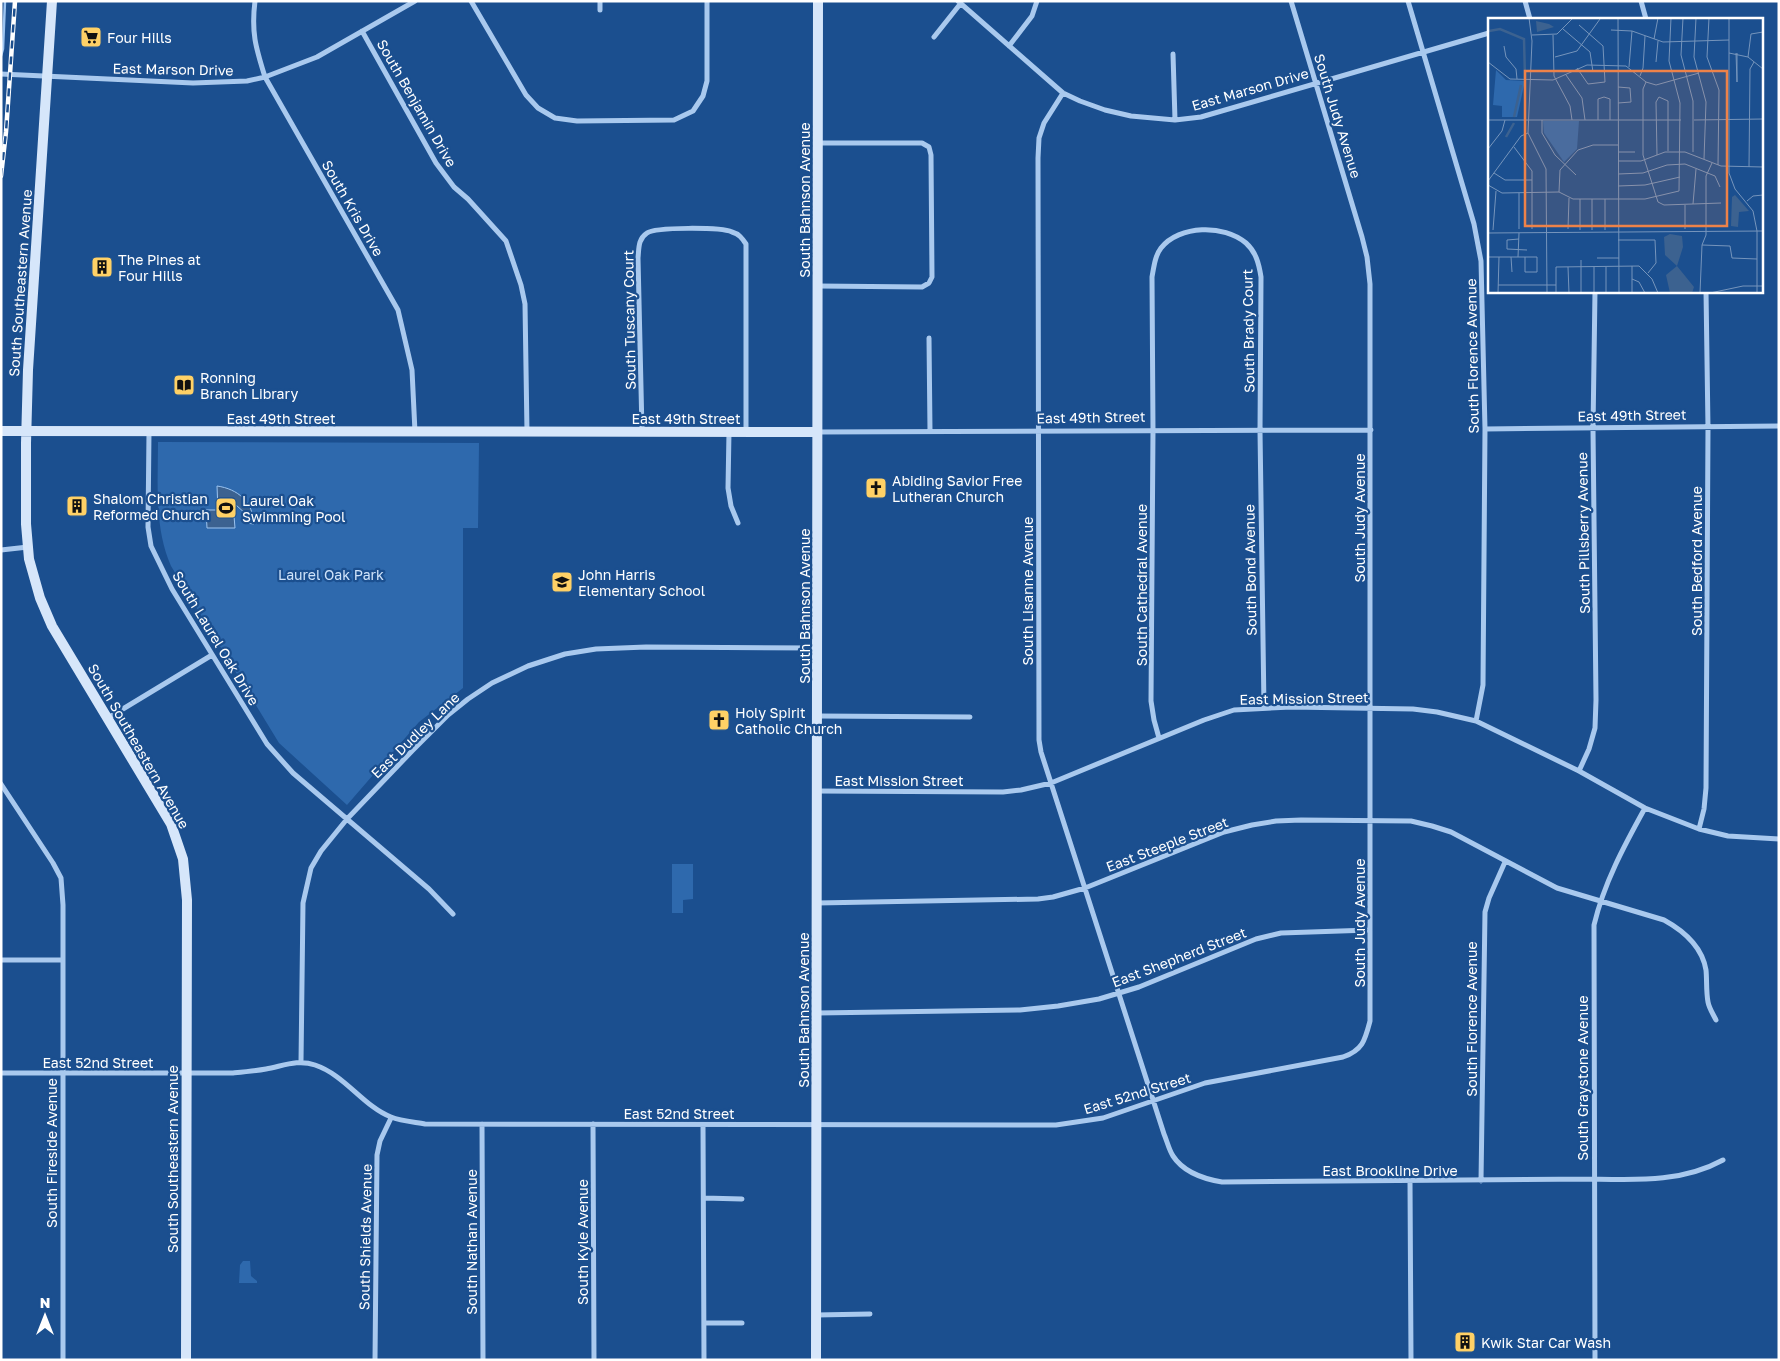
<svg xmlns="http://www.w3.org/2000/svg" width="1780" height="1361" font-family="'Golos Text',sans-serif">
<style>
.green{fill:#2e69ad}
.water{fill:#3c6290;stroke:#9cc4f0}
.lines{fill:none;stroke-linecap:round;stroke-linejoin:round}
.stream{stroke:#9cc4f0;stroke-width:2.5}
.street{stroke:#a9c9ee;stroke-width:5}
.secondary{stroke:#d6e6fa;stroke-width:10}
.rail-casing{stroke:#fff;stroke-width:4.5}
.rail{stroke:#1b4f8f;stroke-width:2.5;stroke-dasharray:8;stroke-linecap:butt}
.labels{text-anchor:middle;dominant-baseline:central;stroke-width:4.5;stroke-linejoin:round;paint-order:stroke}
.poi-label{font-size:14px;fill:#fff;stroke:#1b4f8f;text-anchor:start}
.street-label{font-size:14px;fill:#fff;stroke:#1b4f8f}
.park-label{font-size:14px;fill:#cfe3fa;stroke:#1b4f8f}
.inset-river{fill:none;stroke:#3c6290;stroke-width:2.5}
.inset-road{fill:none;stroke:#7695bc;stroke-width:1}
.view{fill:#ee8249;fill-opacity:0.15;stroke:#ee8249;stroke-width:2.5}
.inset-edge{fill:none;stroke:#fff;stroke-width:2.5}
</style>
<rect width="100%" height="100%" fill="#1b4f8f"/>
<!-- green -->
<path class="green" d="M158 442 479 443 478 528H463V688L419 722 347 805 279 743 171 566C154 527 158 484 158 442Z
M672 864H693V899L683 900V913H672Z
M243 1261H250L251 1276 257 1281V1283H239L240 1265Z"/>
<!-- water -->
<path class="water" d="M217 486C238 489 253 502 254 524L246 523 247 515 236 505 230 511 234 516 235 528H207L206 510H218Z"/>
<g class="lines">
<!-- stream -->
<path class="stream" d="M1 56 3 49 5 1"/>
<!-- street -->
<path class="street" d="M255 1C251 33 256 48 265 77L398 310 412 370 415 432
M471 1 526 95 538 108 555 118 577 121 674 120 693 111 703 96 707 81V1
M600 1V10
M958 1 1063 93 1080 101 1105 110 1131 116 1175 120 1201 117 1489 33
M1408 1 1474 224 1481 261 1485 429 1483 685 1476 721
M1525 1 1530 19
M1641 1 1646 19
M362 31 436 163 454 187 468 199 506 241 521 285 525 304 527 432
M934 37 961 3
M1009 46 1032 16 1037 1
M1173 54 1175 120
M1 74 193 83 247 81 265 77 317 57 415 1
M1063 93 1044 123 1039 138 1038 158 1039 740 1041 752 1164 1134C1167 1141 1169 1150 1173 1156 1184 1173 1204 1179 1222 1182L1594 1179C1639 1180 1683 1182 1723 1160
M818 286 922 287 929 283 932 277 931 155 929 147 922 143H818
M929 338 930 431
M1485 429 1779 426
M642 431 638 258C639 248 638 239 647 233 655 227 721 227 732 232 739 234 742 238 746 244V432
M149 432 148 527 151 546 172 589 267 744 293 773 429 889 453 914
M729 432 728 488 731 506 738 523
M818 432 1371 430
M1 550 28 547
M818 716 970 717
M108 718 212 655
M1159 738 1154 720 1151 701 1153 430 1152 277C1154 266 1155 256 1161 248 1179 225 1224 224 1246 243 1256 252 1259 264 1261 277L1260 431 1264 708
M1579 771 1589 749 1595 728 1596 700 1593 429 1595 291
M1 784 53 863 61 878 63 905V1360
M817 791 1003 792 1021 790 1051 783 1204 720 1234 710 1291 707 1413 709 1437 712 1476 721 1579 771 1645 808 1699 829 1728 836 1779 839
M1699 829 1704 809 1706 788 1708 428 1706 291
M817 903 1038 899 1053 897 1085 888 1224 832 1252 825 1276 821 1301 820 1411 821 1432 826 1451 832 1557 888 1664 920C1684 931 1702 946 1706 970 1707 980 1706 991 1708 1002 1709 1008 1713 1014 1716 1020
M1 960H63
M817 1013 1020 1010 1058 1006 1099 999 1139 987 1256 939 1281 933 1370 930
M301 1062 303 903 311 868 321 851 347 819 412 751 448 715 468 699 492 683 528 666 565 654 596 649 646 647 817 648
M1 1073H232C243 1072 255 1071 266 1069 283 1066 298 1059 315 1065 345 1075 363 1106 391 1117 401 1121 414 1122 425 1124L1056 1125 1103 1118 1205 1083 1343 1057C1363 1050 1365 1040 1370 1021V284L1367 257 1362 237 1291 1
M482 1124 483 1360
M593 1124 594 1360
M703 1125 704 1360
M1410 1181 1411 1360
M1481 1181 1485 912 1489 898 1505 862
M704 1198 742 1199
M816 1315 870 1314
M704 1323H742
M375 1360 377 1155 380 1141 391 1118
M1595 1360 1594 925C1604 883 1624 846 1645 808"/>
<!-- secondary -->
<path class="secondary" d="M52 1 28 370 26 443V524L29 559 40 598 52 626 171 824 183 859 187 900 186 1360
M1 431 817 432
M816 1360 818 1"/>
<!-- rail casing -->
<g class="rail-casing">
<path id="rail" d="M1 176 6 132 15 1"/>
</g>
<!-- rail -->
<use href="#rail" class="rail"/>
</g>
<!-- icons -->
<defs>
<g id="supermarket-square" transform="scale(1.125)"><rect x="-9" y="-9" width="18" height="18" rx="4" fill="#ffd166" stroke="#1b4f8f"/><path d="M-6-5.5h2.5l.6 2H6L4.5 2H-2.5L-4.4-4H-6ZM-1.5 3.2a1.3 1.3 0 1 0 .1 0ZM3 3.2a1.3 1.3 0 1 0 .1 0Z" fill="#111"/></g>
<g id="building-square" transform="scale(1.125)"><rect x="-9" y="-9" width="18" height="18" rx="4" fill="#ffd166" stroke="#1b4f8f"/><path d="M-4-6H4V6H1V3H-1V6H-4ZM-2.5-4.3h1.7v1.8h-1.7ZM.8-4.3h1.7v1.8H.8ZM-2.5-1h1.7V.8h-1.7ZM.8-1h1.7V.8H.8Z" fill="#111"/></g>
<g id="library-square" transform="scale(1.125)"><rect x="-9" y="-9" width="18" height="18" rx="4" fill="#ffd166" stroke="#1b4f8f"/><path d="M-6-4Q-3-5.5-.7-3.5V5Q-3 3-6 4ZM6-4Q3-5.5 .7-3.5V5Q3 3 6 4Z" fill="#111"/></g>
<g id="church-square" transform="scale(1.125)"><rect x="-9" y="-9" width="18" height="18" rx="4" fill="#ffd166" stroke="#1b4f8f"/><path d="M-1.2-6h2.4v3.5h3.3v2.4h-3.3V6h-2.4V-.1h-3.3v-2.4h3.3Z" fill="#111"/></g>
<g id="stadium-square" transform="scale(1.125)"><rect x="-9" y="-9" width="18" height="18" rx="4" fill="#ffd166" stroke="#1b4f8f"/><path d="M0-5a6.5 5 0 1 0 0 10a6.5 5 0 1 0 0-10ZM-3.5-1.8h7v3.6h-7Z" fill="#111"/></g>
<g id="school-square" transform="scale(1.125)"><rect x="-9" y="-9" width="18" height="18" rx="4" fill="#ffd166" stroke="#1b4f8f"/><path d="M0-5L7-2L0 1L-7-2ZM-4 1L0 2.5L4 1V4Q0 6-4 4Z" fill="#111"/></g>
</defs>
<g fill-rule="evenodd">
<use href="#supermarket-square" x="91" y="37"/>
<use href="#building-square" x="102" y="267"/>
<use href="#library-square" x="184" y="385"/>
<use href="#church-square" x="876" y="488"/>
<use href="#building-square" x="77" y="506"/>
<use href="#stadium-square" x="226" y="508"/>
<use href="#school-square" x="562" y="582"/>
<use href="#church-square" x="719" y="720"/>
<use href="#building-square" x="1465" y="1342"/>
</g>
<g class="labels">
<!-- poi labels -->
<g class="poi-label">
<text x="107" y="37">Four Hills</text>
<text x="118" y="259">The Pines at<tspan x="118" dy="16">Four Hills</tspan></text>
<text x="200" y="377">Ronning<tspan x="200" dy="16">Branch Library</tspan></text>
<text x="892" y="480">Abiding Savior Free<tspan x="892" dy="16">Lutheran Church</tspan></text>
<text x="93" y="498">Shalom Christian<tspan x="93" dy="16">Reformed Church</tspan></text>
<text x="242" y="500">Laurel Oak<tspan x="242" dy="16">Swimming Pool</tspan></text>
<text x="578" y="574">John Harris<tspan x="578" dy="16">Elementary School</tspan></text>
<text x="735" y="712">Holy Spirit<tspan x="735" dy="16">Catholic Church</tspan></text>
<text x="1481" y="1342">Kwik Star Car Wash</text>
</g>
<!-- street labels -->
<g class="street-label">
<text transform="translate(173 69) rotate(1)">East Marson Drive</text>
<text transform="translate(1250 89) rotate(-16)">East Marson Drive</text>
<text transform="translate(417 103) rotate(60)">South Benjamin Drive</text>
<text transform="translate(1338 116) rotate(73)">South Judy Avenue</text>
<text transform="translate(804 200) rotate(-90)">South Bahnson Avenue</text>
<text transform="translate(353 208) rotate(60)">South Kris Drive</text>
<text transform="translate(20 283) rotate(-86)">South Southeastern Avenue</text>
<text transform="translate(629 320) rotate(-91)">South Tuscany Court</text>
<text transform="translate(1248 331) rotate(-91)">South Brady Court</text>
<text transform="translate(1472 356) rotate(-91)">South Florence Avenue</text>
<text transform="translate(1632 415) rotate(-1)">East 49th Street</text>
<text transform="translate(1091 417) rotate(-1)">East 49th Street</text>
<text x="281" y="418">East 49th Street</text>
<text x="686" y="418">East 49th Street</text>
<text transform="translate(1359 518) rotate(-90)">South Judy Avenue</text>
<text transform="translate(1583 533) rotate(-91)">South Pillsberry Avenue</text>
<text transform="translate(1696 561) rotate(-90)">South Bedford Avenue</text>
<text transform="translate(1250 570) rotate(-91)">South Bond Avenue</text>
<text transform="translate(1141 585) rotate(-90)">South Cathedral Avenue</text>
<text transform="translate(1027 591) rotate(-90)">South Lisanne Avenue</text>
<text transform="translate(804 606) rotate(-90)">South Bahnson Avenue</text>
<text transform="translate(216 638) rotate(59)">South Laurel Oak Drive</text>
<text transform="translate(1304 698) rotate(-1)">East Mission Street</text>
<text transform="translate(415 735) rotate(-44)">East Dudley Lane</text>
<text transform="translate(139 746) rotate(60)">South Southeastern Avenue</text>
<text x="899" y="780">East Mission Street</text>
<text transform="translate(1167 844) rotate(-21)">East Steeple Street</text>
<text transform="translate(1359 923) rotate(-90)">South Judy Avenue</text>
<text transform="translate(1179 957) rotate(-21)">East Shepherd Street</text>
<text transform="translate(803 1010) rotate(-90)">South Bahnson Avenue</text>
<text transform="translate(1471 1019) rotate(-90)">South Florence Avenue</text>
<text x="98" y="1062">East 52nd Street</text>
<text transform="translate(1582 1078) rotate(-90)">South Graystone Avenue</text>
<text transform="translate(1137 1093) rotate(-17)">East 52nd Street</text>
<text x="679" y="1113">East 52nd Street</text>
<text transform="translate(51 1153) rotate(-90)">South Fireside Avenue</text>
<text transform="translate(172 1159) rotate(-90)">South Southeastern Avenue</text>
<text x="1390" y="1170">East Brookline Drive</text>
<text transform="translate(365 1237) rotate(-89)">South Shields Avenue</text>
<text transform="translate(471 1242) rotate(-90)">South Nathan Avenue</text>
<text transform="translate(582 1242) rotate(-90)">South Kyle Avenue</text>
</g>
<!-- park labels -->
<g class="park-label">
<text x="331" y="574">Laurel Oak Park</text>
</g>
</g>
<!-- overview -->
<g transform="translate(1488 18)">
<rect width="275" height="275" fill="#1b4f8f"/>
<path d="M8 52 18 62 37 63 29 99H14V88L5 87ZM55 103H91L89 131 76 144 56 115Z" fill="#2e69ad"/>
<path d="M48 3 61 6 66 9 49 14ZM247 177 261 193 251 194 250 209 243 208 244 179ZM182 216 194 218 195 229 189 248 206 269 204 275H182L178 257 189 248 177 237 176 219Z" fill="#3c6290"/>
<path class="inset-river" d="M1 13 12 11 36 21 37 60M26 99 33 67M18 119 26 105"/>
<path class="inset-road" d="M41 0 44 23 40 115 58 151 59 275M130 0 131 275M195 0 193 37 205 83V134M208 0 206 39 218 84 216 141M221 0 219 39 231 72 230 147M241 0V155L247 171 265 193 269 213M75 11 102 34 105 54M123 12 144 13 175 24 241 22M44 17 69 16 85 0M65 17 66 58 82 88 84 102M166 21 170 0M16 28 18 39 28 51 29 61M241 35 260 39 275 51M248 35 249 64V35M67 39 89 33 112 1M260 39 263 16 275 14V22M0 44 22 61 65 62 99 47 138 48 158 64 168 67 211 55M168 44 170 23M141 49 144 13M89 50 100 66 117 64 115 28 91 7M78 57 94 80 97 102M152 58 155 50 157 18M158 64 155 71V137L170 184 176 187 233 185M130 85 143 84 142 70 130 69M0 102H193M54 102V115L67 137 88 157M110 102V81L116 79 122 81V102M206 102 275 101M26 129 44 153V211M0 131 14 113 17 102M130 134H147M169 137 168 84 171 79 180 83V133M130 143H153L177 134H197L233 148 275 149M261 149 262 51 266 44M6 155 17 162H44M130 156 155 155 179 147 197 146 227 158 232 169M0 163 33 118 40 115M0 167 14 175 71 174 85 181H157L191 173 192 85 181 43 183 0M130 168 157 167 192 159M71 174 72 152 90 132 105 127H130M92 181V212M104 181V212M117 181V212M259 183 265 178 275 177M205 186 208 151M197 187V211M31 211V175M80 211 81 180M5 212 8 173M0 215 275 213M31 221 19 222V231L39 232M130 222H167L168 245 160 255M214 227 242 228 244 240 269 241M0 239H49V254H37V239M23 239 24 254M30 239 31 215M109 240H131M93 242V275M144 248V275M80 249 81 275M106 249V275M118 249V275M144 261 151 264 157 275M10 267H68M10 275 11 239M68 275V249L151 248 164 261 170 275M212 275 214 227 218 217V158L224 145M222 275 255 268H275M269 275V213"/>
<path class="view" d="M37 53H239V208H37Z"/>
<rect width="275" height="275" class="inset-edge"/>
</g>
<!-- border -->
<rect width="1780" height="1361" fill="none" stroke="#ffffff" stroke-width="5"/>
<!-- north arrow -->
<g transform="translate(45 1316)" stroke="#1b4f8f" stroke-width="4" paint-order="stroke">
<path d="M0-4L9 19L0 12L-9 19Z" fill="#ffffff"/>
<text y="-8" font-size="14" font-weight="bold" text-anchor="middle" fill="#ffffff">N</text>
</g>
</svg>
